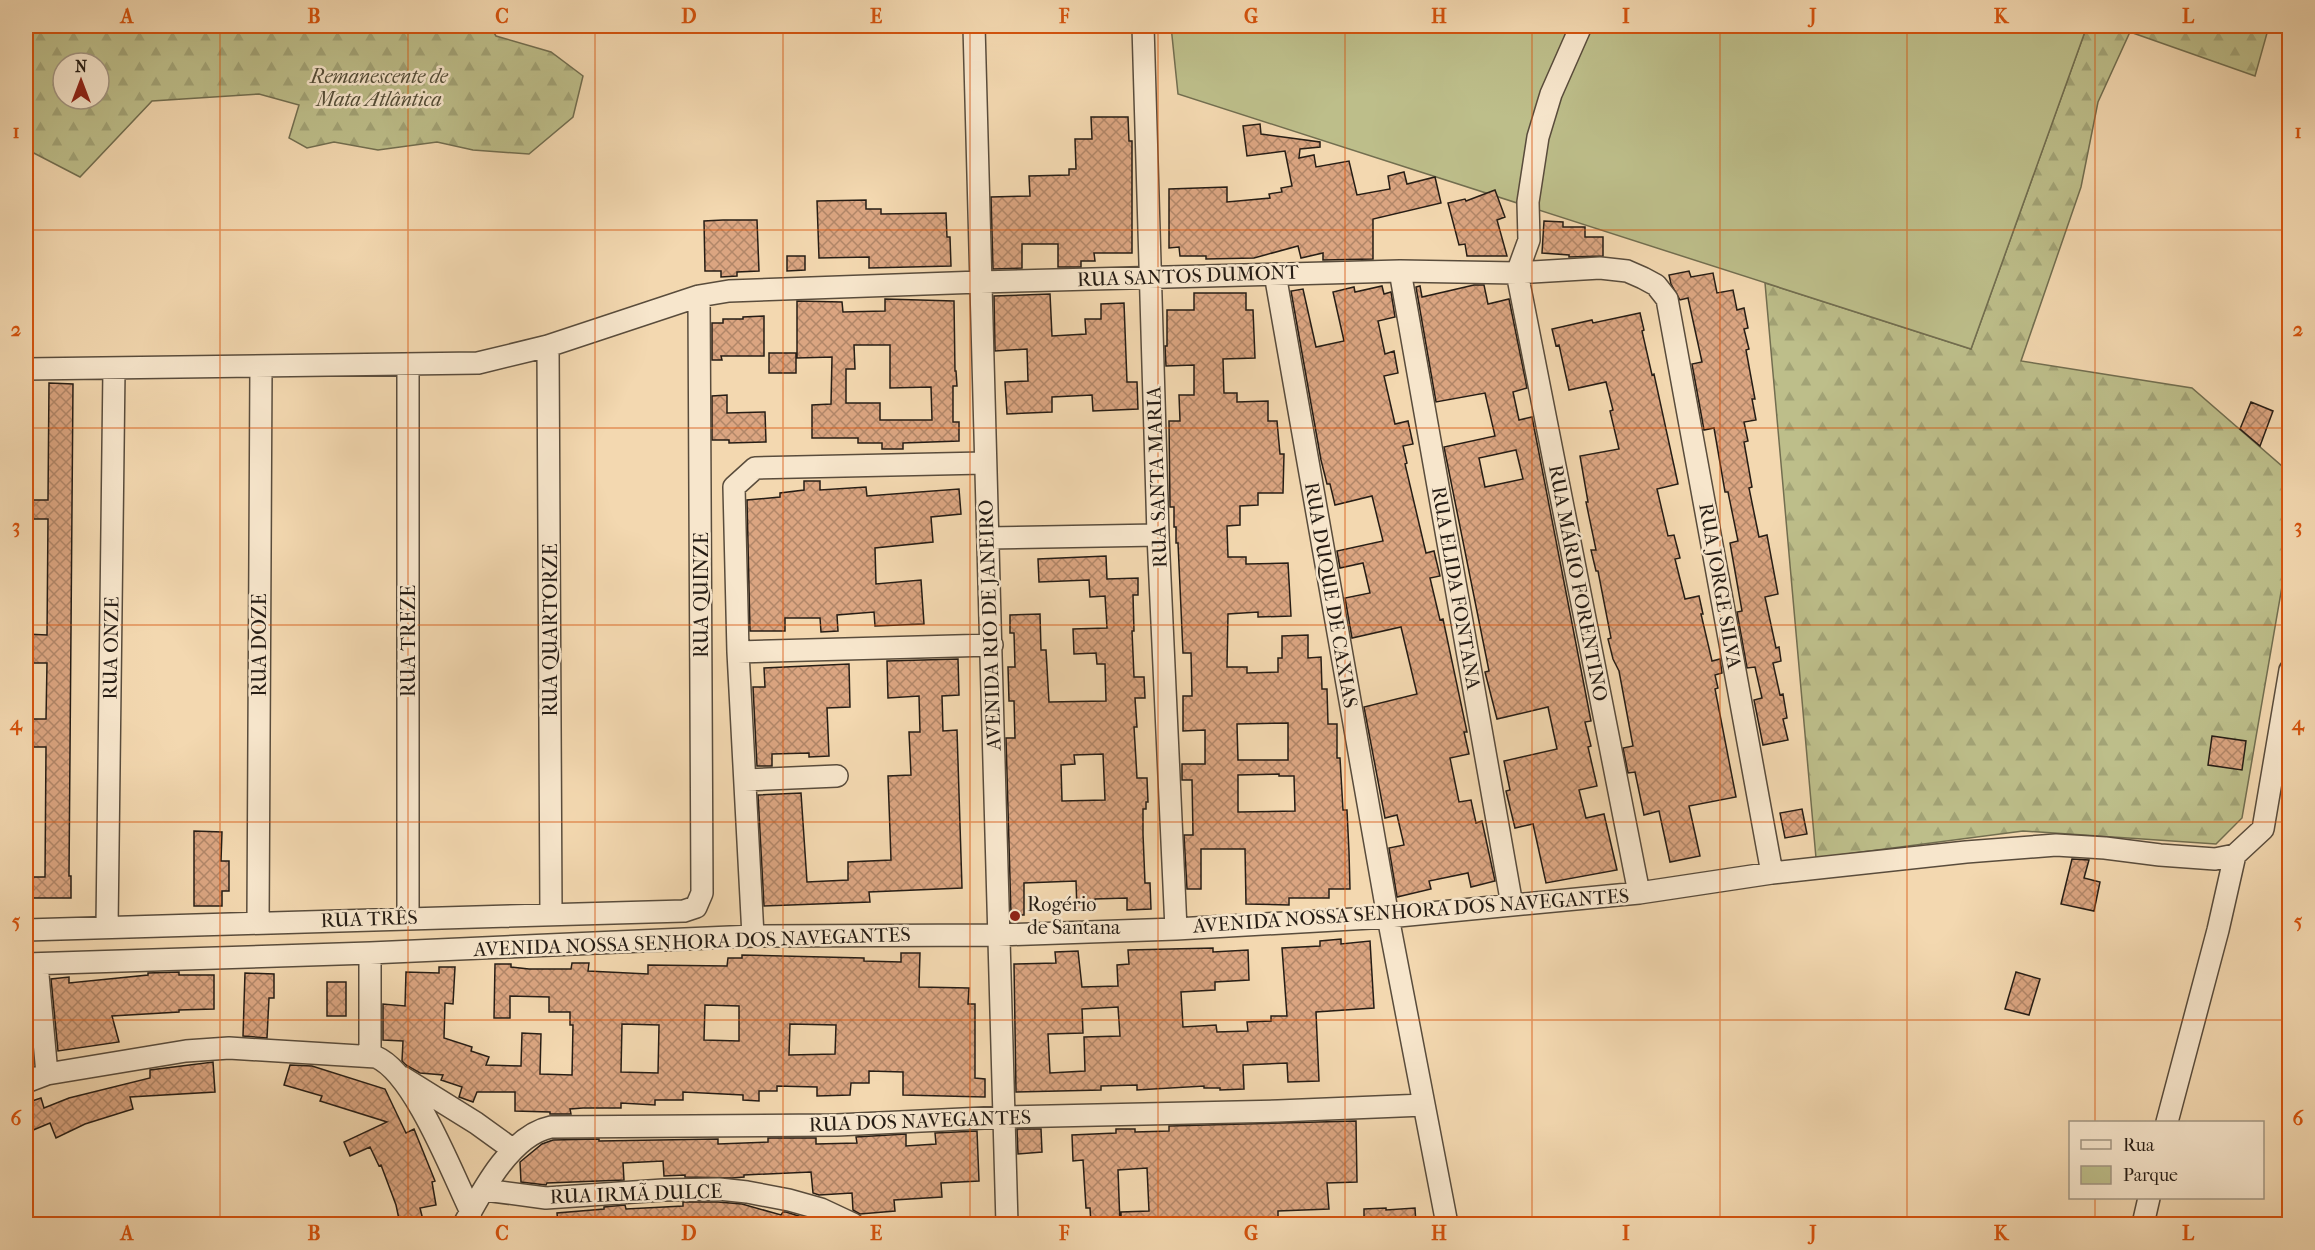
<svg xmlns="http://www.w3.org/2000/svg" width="2315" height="1250" font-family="'IM FELL French Canon',serif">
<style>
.forest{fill:url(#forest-firs);stroke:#726e50;stroke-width:1.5;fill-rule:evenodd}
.park{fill:#bdbe8a;stroke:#726e50;stroke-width:1.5}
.building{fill:url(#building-cross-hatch);stroke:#261d15;stroke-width:1.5;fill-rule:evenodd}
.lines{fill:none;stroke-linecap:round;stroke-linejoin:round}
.minor-casing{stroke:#594c3c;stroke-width:24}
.minor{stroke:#f7e6cc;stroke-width:21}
.grid{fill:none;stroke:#d5530d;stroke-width:1.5;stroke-opacity:0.55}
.poi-dot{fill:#8f2418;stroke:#f7e6cc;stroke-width:2}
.labels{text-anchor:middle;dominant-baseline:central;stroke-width:5;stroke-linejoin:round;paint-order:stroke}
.park-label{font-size:20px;font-style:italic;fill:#534d38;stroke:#f7e6cc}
.street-label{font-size:20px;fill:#261d15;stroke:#f7e6cc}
.poi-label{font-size:20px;fill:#261d15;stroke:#f7e6cc;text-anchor:start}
.neatline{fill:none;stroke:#d5530d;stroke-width:2}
.grid-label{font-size:20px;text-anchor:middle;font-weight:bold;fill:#d5530d}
</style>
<defs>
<pattern id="forest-firs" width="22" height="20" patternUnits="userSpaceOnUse" patternTransform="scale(1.5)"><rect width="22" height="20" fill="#bdbe8a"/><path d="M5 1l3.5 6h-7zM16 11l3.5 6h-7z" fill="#a2a376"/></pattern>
<pattern id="building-cross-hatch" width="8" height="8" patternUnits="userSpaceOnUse" patternTransform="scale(1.5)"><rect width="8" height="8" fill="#dba581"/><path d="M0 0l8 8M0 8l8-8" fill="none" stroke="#b18668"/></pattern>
</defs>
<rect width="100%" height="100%" fill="#f3d8b0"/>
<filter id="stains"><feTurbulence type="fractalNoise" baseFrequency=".00333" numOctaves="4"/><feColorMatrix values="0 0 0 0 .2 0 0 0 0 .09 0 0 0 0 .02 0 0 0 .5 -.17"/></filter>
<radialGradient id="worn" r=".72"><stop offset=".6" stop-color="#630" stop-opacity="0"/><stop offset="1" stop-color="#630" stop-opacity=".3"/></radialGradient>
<!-- forest -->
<path class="forest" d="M26 26H490L496 36 551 52 583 76 573 117 529 154 473 150 437 142 378 150 334 142 307 148 289 138 299 105 259 94 152 101 80 177 26 149ZM63 63H99V99H63Z
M2087 26H2269L2255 76 2130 32 2098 102 2081 187 2021 361 2192 388 2289 472V546L2242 818 2216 844 2023 831 1816 858 1765 283 1971 349Z"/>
<!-- park -->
<path class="park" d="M1171 26H2087L1971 349 1178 94Z"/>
<!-- building -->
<path class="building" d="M1091 117H1128L1129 141H1132V253H1094L1095 261H1081V267H1058V244H1022V268L993 269 991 197 1030 196 1029 176 1069 175V169H1076L1075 139H1092Z
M1260 124 1261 134 1320 142V147L1300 149 1299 158 1314 155 1316 167 1349 161 1357 195 1390 189 1388 176 1404 172 1407 184 1435 177 1441 203 1373 219V259L1323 260V253L1301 258 1298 246 1254 258 1206 259V256H1180L1179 247 1169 248V189L1227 187V202L1270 198 1269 194 1282 192 1281 188 1292 186 1285 151 1247 156 1243 126Z
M1495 190 1505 217 1497 220 1507 256H1467L1465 244 1459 245 1448 203 1465 199 1466 201Z
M866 200V209H881V214L946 213 947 237H950L951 266 869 268V257L819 258 817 201Z
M723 220H757L759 271 737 272V276L721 277V271H705L704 221Z
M1544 221 1563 222V227H1585V237H1603V256L1569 257V255L1542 253Z
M787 256H805V270L787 271Z
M1689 271 1691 277 1713 273 1717 293 1733 290 1737 310 1744 308 1748 328 1744 329 1749 349 1746 350 1755 399H1752L1756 420 1744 422 1748 441 1744 442 1752 487 1749 488 1759 537 1767 535 1778 594 1765 597 1776 648 1779 647 1781 661 1773 663 1780 695 1783 694 1787 718 1783 719 1788 740 1763 745 1754 700 1762 698 1755 667 1747 668 1737 612 1742 611 1730 543 1738 541 1728 492H1725L1714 428 1704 430 1692 364 1702 362 1688 298 1680 300 1671 284 1669 275Z
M1474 285H1484L1488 304 1509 299 1527 388 1513 392 1519 420 1532 417 1591 721 1585 722 1591 746 1588 747 1597 786 1579 790 1586 818 1604 814 1617 870 1546 883 1533 824 1515 828 1506 791 1510 790 1504 761 1557 749 1548 707 1497 719 1485 672 1489 671 1444 447 1495 436 1485 393 1436 402 1416 287 1420 286 1422 297ZM1516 450 1523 479 1485 487 1479 458Z
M1382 286 1384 294 1391 292 1395 317 1378 321 1385 354 1394 351 1398 373 1384 376 1395 424 1408 421 1413 444 1403 446 1407 463 1405 464 1426 553 1434 551 1440 576 1430 578 1440 620 1443 619 1467 732H1464L1469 754 1450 758 1459 802 1471 800 1476 823 1482 821 1495 881 1471 887 1468 873 1429 881 1431 889 1397 897 1389 848 1404 845 1397 815 1385 818 1364 707 1417 694 1401 627 1352 638 1345 598 1370 593 1363 563 1340 568 1337 551 1383 541 1372 496 1335 505 1330 484H1327L1321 460 1291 291 1303 289 1316 347 1344 341 1333 292 1354 287 1355 292Z
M1194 293H1246V310H1253L1255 358 1223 359 1224 393H1237V402L1268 401V421H1277L1280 454H1284L1283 493H1258V505L1240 506V525L1227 526 1228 557H1246V564L1288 563 1291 616 1258 617V612L1228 614 1227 667H1247V673L1278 672V658H1282V636L1308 635V658L1321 657 1322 689H1327L1328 724H1337V758H1340L1343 810H1347L1349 852 1350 889H1329V898H1289V905L1246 904 1245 849H1201V889H1187L1184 835H1193L1192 780H1182V764H1205V730L1183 731V696H1192L1191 653H1183L1178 543H1176V527H1174V507H1170L1169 421H1180L1179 395H1194V365L1166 366 1165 346H1167V310H1194ZM1288 723V760H1238L1237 724ZM1279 774V776H1294L1295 811 1238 812V775Z
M1050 294 1052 336 1086 334 1085 319H1101V304L1124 303 1127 382H1137L1138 409 1093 411 1092 395 1052 397V412L1007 414 1005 382 1028 381 1027 349 995 351 994 296Z
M885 299 954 301 955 371H956L957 386H953V422H959V441L903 443V449H882V443H858V438H812V405L831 404 832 357 797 358V301L842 302 843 312 885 311ZM854 345H890V388L931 387 932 420H880V403H846V369H855Z
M1640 313 1644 330 1642 331 1652 375 1654 374 1678 484 1657 489 1668 536 1674 535 1680 558 1675 559 1685 599 1699 596 1703 614H1701L1712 661 1720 659 1722 673 1715 675 1718 688 1715 689 1736 797 1689 806 1700 856 1670 862 1659 811 1644 815 1635 772 1628 773 1623 748 1633 746 1619 671 1613 659 1608 639 1611 638 1598 571H1596L1591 550H1596L1586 502H1588L1580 456 1619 449 1610 411 1613 410 1606 382 1569 390 1559 345 1556 346 1552 329 1592 320 1593 323Z
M764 316V356H721L722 360H712V323H723V319H743V317Z
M769 353H796V373H769Z
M49 383 73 384 69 876H71V898H26V877H45L46 747H26V719H46L47 663H26V634L47 635 48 519H26V500H48Z
M727 395V413L765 412 766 442 729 443V440H712V396Z
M2251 402 2273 411 2260 446 2240 429Z
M804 481H820V490L866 487 867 496 959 489 961 514 931 517 933 542 875 548 876 584 921 580 924 624 875 626 874 612 837 615 838 631 821 632 820 618H785V631H750L747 500 780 497V493L804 490Z
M1106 556 1107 579 1138 578V595H1133L1134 631H1132L1134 677H1144L1145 698H1135L1137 727H1134L1137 778H1147L1148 802H1146V809H1143V834L1145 883H1150L1151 909 1127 910V898L1095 899V910L1077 911 1076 881 1024 883V915H1011L1006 738H1015L1014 701H1009L1008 667H1015L1014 633H1010V615L1040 614 1041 650H1046L1049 702 1106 701 1105 664H1097L1096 653 1074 654 1073 629 1107 628 1105 596 1090 597 1089 580 1039 582 1038 559ZM1103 754 1105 800 1062 801 1061 765 1075 764 1074 755Z
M958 659 959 695 942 696 943 731 957 730 962 888 869 892 870 902 764 906 758 795 801 793 807 882 848 880V862L891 860 888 776 911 775 909 732H920L919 696 888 698 887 661Z
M849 664 850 707 827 708 829 756 809 757V753L772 754V766H757L753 687H765L764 668Z
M2212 736 2246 741 2242 770 2208 765Z
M1802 809 1807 834 1785 838 1780 813Z
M194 831 222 832 221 861H229V891H222V906H194Z
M2072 859 2089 860 2084 878 2100 882 2094 911 2061 904Z
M1341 939V944L1370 941 1374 1008 1316 1012 1319 1081 1288 1082 1287 1063 1243 1065 1244 1089 1220 1090V1088H1204V1086L1137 1090V1085L1101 1086V1090L1016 1092 1014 964 1056 963 1055 952 1078 951 1082 987 1118 986 1117 965 1129 964 1128 950 1213 948V952L1248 950 1249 980 1215 982V990L1181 992 1183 1027 1216 1025 1217 1032 1248 1031 1247 1022 1271 1021V1016H1287L1282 948 1320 946V941ZM1118 1007 1120 1036 1084 1037 1085 1071 1050 1073 1048 1034 1083 1033 1082 1009Z
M901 953H920L919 987 969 988 968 1004H975V1078L985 1079V1097L903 1095V1072L869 1071V1083H851L850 1095 817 1096V1087L777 1086V1091H759V1101L743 1100V1095L683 1092V1100H655V1105L621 1103V1108H583L570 1109 571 1114H550V1112L515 1111V1092H477L473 1102 459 1097 462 1087 441 1080 443 1075 420 1073 406 1065 402 1061 403 1041 383 1040V1004L405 1006 406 972 439 973V967H455L453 1004 445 1003 444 1038 472 1047 471 1051 489 1057 486 1065 521 1066 522 1033 541 1034 540 1074 572 1075 573 1025H570V1012H549V997L510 996V1018H494L495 964H511V967L529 969H571L572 963H589L588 971 648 974V965L727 966 728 958H742V955L864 958V961L901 962ZM705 1005 739 1006V1041L704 1040ZM622 1024 659 1025 658 1073 621 1072ZM790 1024 836 1025 835 1054 789 1055Z
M179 972V975H214V1009L179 1010V1012L112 1016 119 1042 58 1051 51 979 69 977V983L148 975V973Z
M2016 972 2040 979 2029 1015 2005 1009Z
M245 973 274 974V998H269L267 1038 243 1036Z
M327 982H346V1016H327Z
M213 1062 215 1092 130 1097 133 1109 85 1124 56 1138 50 1123 26 1133V1103L41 1098 44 1108 69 1098 150 1078V1070Z
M290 1065 312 1066 385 1089 406 1133 414 1129 435 1181 432 1182 436 1205 420 1208 424 1224H400L396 1205 381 1165 379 1166 370 1147 350 1156 344 1142 387 1122 320 1101 322 1096 284 1085Z
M1356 1121 1357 1182 1327 1183 1329 1209 1278 1211V1224H1121V1212L1149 1211 1147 1168 1118 1170 1120 1224H1091L1090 1208H1086L1083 1160 1073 1161 1072 1135 1116 1133V1129H1135V1132L1169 1131V1126Z
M1017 1129H1041L1042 1152 1018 1154Z
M977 1131 979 1181 941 1183 942 1197 894 1200 895 1211 860 1214 853 1210 852 1193 819 1195 813 1193 811 1172 744 1175V1177L732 1178 685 1177V1175L664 1176 663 1161 623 1163 624 1180 547 1183 546 1185 521 1182 520 1162 542 1144 553 1140 599 1139V1141L718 1139V1144L768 1142V1138H816V1144L857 1143 856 1137 906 1134V1146L936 1144 935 1133Z
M683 1202H718L742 1204 781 1215 783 1212H786L805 1218 818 1224H558L557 1213 604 1209V1207L625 1205 626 1209 683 1206Z
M1386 1208V1210L1415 1208 1416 1224H1364V1209Z"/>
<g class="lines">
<!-- minor casing -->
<g class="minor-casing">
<path id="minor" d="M974 26C983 425 997 825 1007 1224
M1143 26 1158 535 1176 929
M1581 26 1551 94 1538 137 1528 202 1529 240 1517 273 1639 893
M1400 271 1512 905
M1275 274 1388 917 1447 1224
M548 346 551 914
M408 364V918
M26 369 478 363 548 346 699 296 729 291 980 282 1400 271 1517 273 1600 268 1627 271 1643 278 1656 285 1667 299 1772 873
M988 538 1158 535
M738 652 992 645
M745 780 837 776
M258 923 261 367
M107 927 114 369
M26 930 684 911 696 907 702 893 699 296
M753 936 738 652 734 487 755 468 984 463
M370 953V1055
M26 964 370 953 753 936 998 935 1176 929 1388 917 1639 893 1772 873 1966 852 2056 845 2105 848 2160 855 2215 859 2235 855 2263 829 2290 670
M37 964 47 1074
M402 1077 476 1123 512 1149
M26 1082 47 1074 186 1051 229 1048 376 1057C414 1073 452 1173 471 1212
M2167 1122 2218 930 2235 855
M485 1190 546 1198 663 1190 719 1189 747 1192 789 1200 821 1209 853 1224
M464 1224C482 1191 511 1135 551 1127L837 1125 1005 1117 1278 1111 1424 1105
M2143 1224 2149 1198"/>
</g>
<!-- minor -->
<use href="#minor" class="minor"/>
</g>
<!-- grid -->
<path class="grid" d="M220 26V1224M408 26V1224M595 26V1224M783 26V1224M970 26V1224M1158 26V1224M1345 26V1224M1532 26V1224M1720 26V1224M1907 26V1224M2095 26V1122M26 230H2290M26 428H2290M26 625H2290M26 822H2290M26 1020H2290M2095 1198V1224"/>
<!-- markers -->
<circle class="poi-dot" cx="1015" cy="916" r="6"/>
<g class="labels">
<!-- park labels -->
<g class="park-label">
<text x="379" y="76">Remanescente de<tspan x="379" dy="23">Mata Atlântica</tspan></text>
</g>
<!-- street labels -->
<g class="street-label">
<text transform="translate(1188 276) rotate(-2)">RUA SANTOS DUMONT</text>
<text transform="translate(1157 477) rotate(-92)">RUA SANTA MARIA</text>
<text transform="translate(1578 583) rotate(79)">RUA MÁRIO FORENTINO</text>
<text transform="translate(1720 586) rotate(80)">RUA JORGE SILVA</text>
<text transform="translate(1456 588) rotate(80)">RUA ELIDA FONTANA</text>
<text transform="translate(701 595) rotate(-90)">RUA QUINZE</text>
<text transform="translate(1331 595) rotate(80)">RUA DUQUE DE CAXIAS</text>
<text transform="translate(990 625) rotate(-92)">AVENIDA RIO DE JANEIRO</text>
<text transform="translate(550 630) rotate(-90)">RUA QUARTORZE</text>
<text transform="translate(408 641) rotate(-90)">RUA TREZE</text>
<text transform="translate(259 645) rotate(-90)">RUA DOZE</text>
<text transform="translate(111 648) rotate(-89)">RUA ONZE</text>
<text transform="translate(1411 911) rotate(-4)">AVENIDA NOSSA SENHORA DOS NAVEGANTES</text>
<text transform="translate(369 919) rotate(-2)">RUA TRÊS</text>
<text transform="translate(692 942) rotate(-2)">AVENIDA NOSSA SENHORA DOS NAVEGANTES</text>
<text transform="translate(920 1121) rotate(-2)">RUA DOS NAVEGANTES</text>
<text transform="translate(636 1194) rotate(-2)">RUA IRMÃ DULCE</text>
</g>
<!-- poi labels -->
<g class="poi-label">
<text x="1027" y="904">Rogério<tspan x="1027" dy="23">de Santana</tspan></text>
</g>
</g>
<!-- margin -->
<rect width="2315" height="1250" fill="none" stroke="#f3d8b0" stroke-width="66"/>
<!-- legend -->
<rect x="2069" y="1121" width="195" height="78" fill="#f7e6cc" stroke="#a39683" stroke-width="1.5"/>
<rect x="2081" y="1140" width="30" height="9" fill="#f7e6cc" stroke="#a39683" stroke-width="1.5"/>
<text x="2123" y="1151" font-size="18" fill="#261d15">Rua</text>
<rect x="2081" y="1166" width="30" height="18" fill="#bdbe8a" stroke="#a39683" stroke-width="1.5"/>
<text x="2123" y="1181" font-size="18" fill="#261d15">Parque</text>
<!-- north arrow -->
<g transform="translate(81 81)"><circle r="28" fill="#f7e6cc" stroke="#a39683" stroke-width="1.5"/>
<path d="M0-4.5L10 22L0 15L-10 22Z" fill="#8f2418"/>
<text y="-9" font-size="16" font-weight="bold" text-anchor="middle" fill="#261d15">N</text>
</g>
<rect x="33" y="33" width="2249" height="1184" class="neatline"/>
<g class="grid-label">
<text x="127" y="23">A</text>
<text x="314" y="23">B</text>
<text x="502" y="23">C</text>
<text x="689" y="23">D</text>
<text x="876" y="23">E</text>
<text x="1064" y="23">F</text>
<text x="1251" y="23">G</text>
<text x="1439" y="23">H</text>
<text x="1626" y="23">I</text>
<text x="1813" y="23">J</text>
<text x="2001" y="23">K</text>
<text x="2188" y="23">L</text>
<text x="16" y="138">1</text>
<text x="2298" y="138">1</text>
<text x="16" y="336">2</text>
<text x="2298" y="336">2</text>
<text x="16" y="533">3</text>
<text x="2298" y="533">3</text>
<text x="16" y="730">4</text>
<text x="2298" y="730">4</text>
<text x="16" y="928">5</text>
<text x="2298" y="928">5</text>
<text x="16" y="1125">6</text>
<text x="2298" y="1125">6</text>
<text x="127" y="1240">A</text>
<text x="314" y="1240">B</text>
<text x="502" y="1240">C</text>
<text x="689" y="1240">D</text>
<text x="876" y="1240">E</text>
<text x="1064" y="1240">F</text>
<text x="1251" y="1240">G</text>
<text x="1439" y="1240">H</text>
<text x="1626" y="1240">I</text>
<text x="1813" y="1240">J</text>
<text x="2001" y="1240">K</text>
<text x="2188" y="1240">L</text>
</g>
<rect width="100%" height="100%" filter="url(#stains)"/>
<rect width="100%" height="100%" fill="url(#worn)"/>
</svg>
